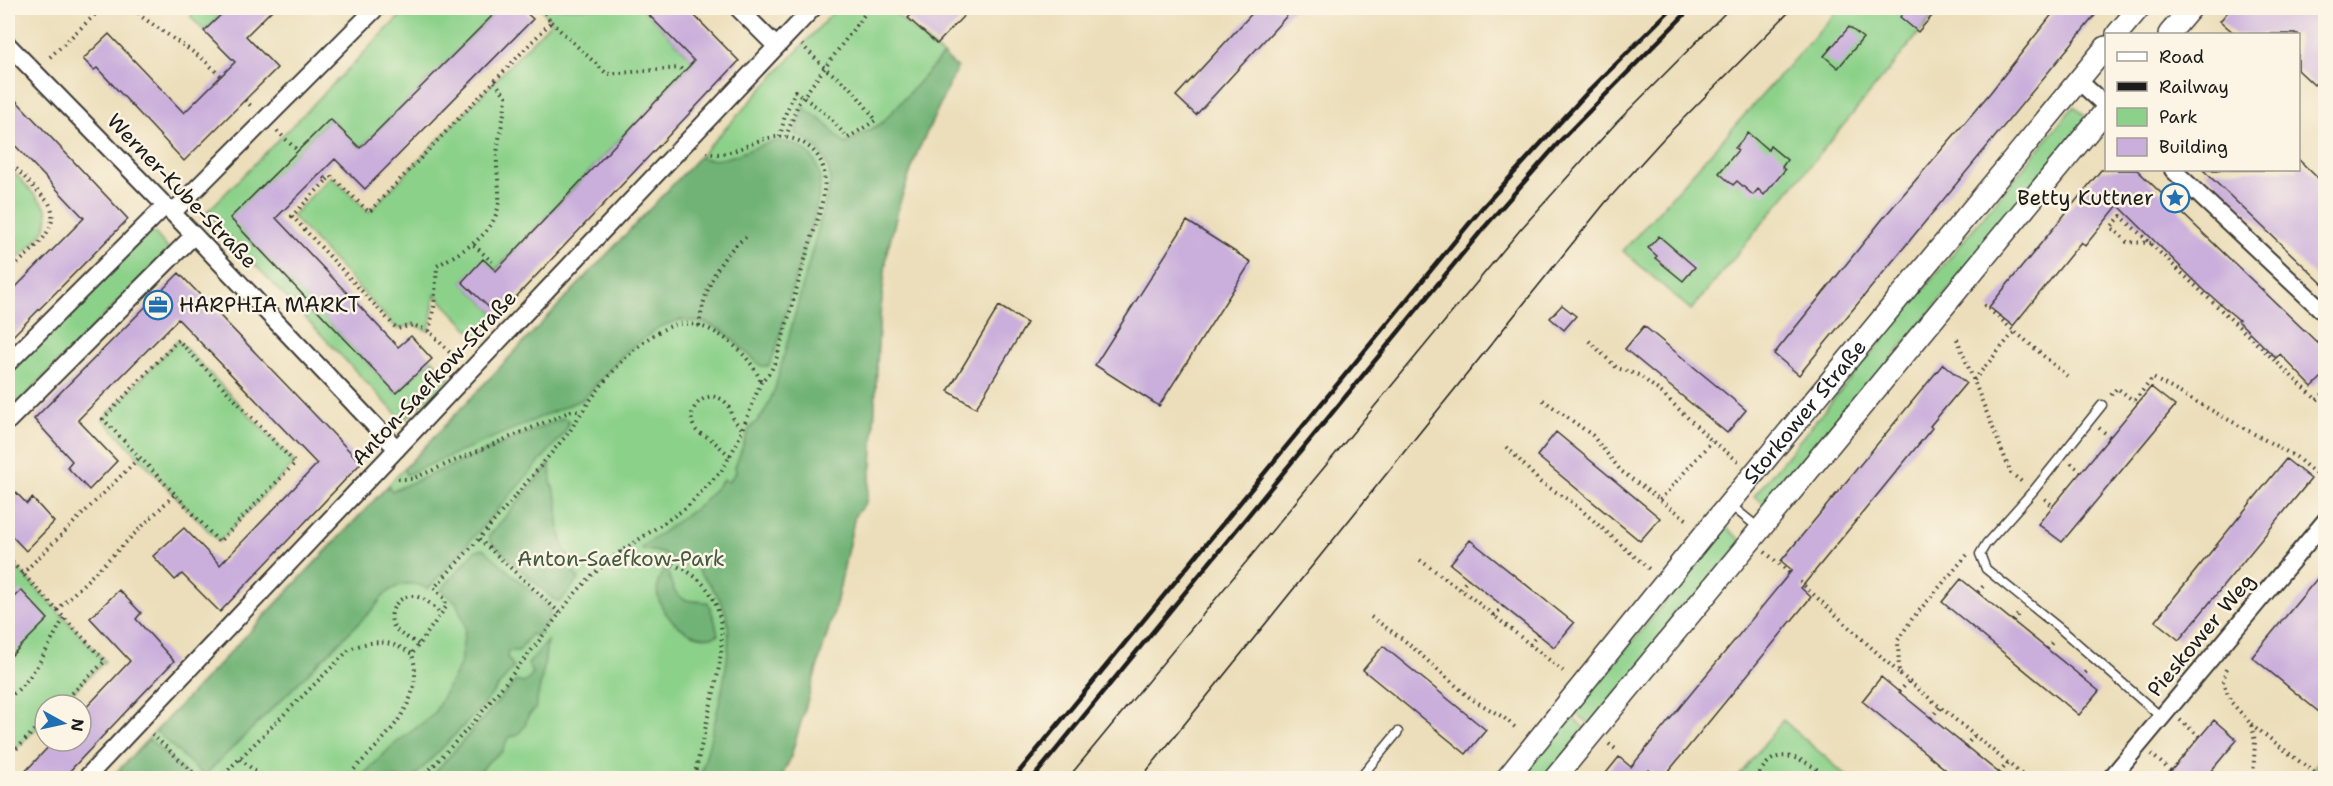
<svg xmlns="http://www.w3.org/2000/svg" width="2333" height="786" font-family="'Shantell Sans',sans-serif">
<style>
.green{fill:#8cd18a;stroke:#547653;stroke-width:1.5}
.forest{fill:#71b376;stroke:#466849;stroke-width:1.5}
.building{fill:#caafdc}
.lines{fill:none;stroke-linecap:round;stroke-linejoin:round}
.service-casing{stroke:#3b3934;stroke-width:11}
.minor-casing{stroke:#3b3934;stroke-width:20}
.tertiary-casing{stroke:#3b3934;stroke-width:24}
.path{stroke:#3b3934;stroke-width:4;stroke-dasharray:1.5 4.5;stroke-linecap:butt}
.service{stroke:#fff;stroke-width:8}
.minor{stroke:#fff;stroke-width:16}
.tertiary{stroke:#fff;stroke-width:21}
.tram{stroke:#1c1c1c;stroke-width:1.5}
.rail{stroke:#1c1c1c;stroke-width:4.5}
.labels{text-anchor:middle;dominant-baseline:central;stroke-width:5;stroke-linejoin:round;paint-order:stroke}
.street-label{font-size:21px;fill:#1c1c1c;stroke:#fcf5e5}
.poi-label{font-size:21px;fill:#1c1c1c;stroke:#fcf5e5;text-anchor:end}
.park-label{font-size:21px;fill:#435b42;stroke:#fcf5e5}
</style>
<rect width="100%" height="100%" fill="#fcf5e5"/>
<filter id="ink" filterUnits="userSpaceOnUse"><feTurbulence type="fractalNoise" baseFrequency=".0167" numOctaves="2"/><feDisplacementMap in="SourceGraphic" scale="12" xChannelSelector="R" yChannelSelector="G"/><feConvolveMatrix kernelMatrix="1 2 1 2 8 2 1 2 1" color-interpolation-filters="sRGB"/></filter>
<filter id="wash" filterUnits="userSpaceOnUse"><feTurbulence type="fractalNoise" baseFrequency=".008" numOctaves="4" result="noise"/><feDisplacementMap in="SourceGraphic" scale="24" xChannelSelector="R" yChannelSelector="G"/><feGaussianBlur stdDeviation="1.35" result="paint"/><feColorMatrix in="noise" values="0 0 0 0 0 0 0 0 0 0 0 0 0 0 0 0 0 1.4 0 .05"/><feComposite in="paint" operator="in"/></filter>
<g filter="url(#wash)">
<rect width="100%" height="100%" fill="#ecdeba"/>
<!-- green -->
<path class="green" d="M194 8H228L204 31 191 17Z
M408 8H500L360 148 330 119 231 218 396 393 432 359 450 379 403 421 206 213Z
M541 8H642L694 61 495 271 483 260 462 282 498 316 478 339 435 294 429 331 413 325 397 329 292 216 331 176 369 212 551 22Z
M837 8H900L895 13 957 68 917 153 900 202 887 252 879 326 872 464 866 502 855 515 836 604 790 759 781 778H111L699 157Z
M1840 8H1940L1691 310 1623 251Z
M2074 106 2089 119 1769 508 1754 496Z
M8 166 44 205C59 229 23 252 8 267Z
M149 231 156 234 169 250 8 413V373Z
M178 340 295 463 219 542 103 419Z
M1726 527 1743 542 1593 726 1574 713Z
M8 558 105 661 60 705H45V720L8 757Z
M1571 716 1589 732 1550 778H1520Z
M1783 720 1849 778H1737Z
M2325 753V778H2314L2309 774Z"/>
<!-- forest -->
<path class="forest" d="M943 55 957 68 917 153 900 202 887 252 879 326 872 464 866 502 855 515 836 604 790 759 781 778H700C710 739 737 651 726 614 721 597 710 584 698 571L700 567 688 560 685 563 661 553 642 549V547L700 505 724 479 728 482 736 472 735 467 749 429 761 417 768 405 775 388 830 185C831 160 817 143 795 134L803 107 825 123 845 144 882 123Z
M775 141C798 142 816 151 820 177 823 199 798 267 791 292 784 316 780 344 769 366H761L723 331 706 323 680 320 659 327 626 352 583 399 406 475 404 469 699 157C725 166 749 147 775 141Z
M563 418 569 420 567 428 562 436 428 589C406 577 387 588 375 607L204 776 156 731 388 486 392 491Z
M550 464 551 482 558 502V523L563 546 573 565V572L579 579 560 602 554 600 498 548 491 542 489 536Z
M484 549 546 605 550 610 549 619 536 636 531 634 519 651H508L507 657 514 667 479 710 413 778H360L392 746 433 715 460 665 465 629 464 622 456 602 441 590 476 550Z
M667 567C671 584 673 600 694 601 699 602 703 601 708 602L715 621 718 635C690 648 635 600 667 567Z
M547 641 544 668 535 709 528 716 525 726 517 735 508 738 502 752 489 761 475 778H430L516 681 523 683 529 679 532 673 528 664Z
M149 739 191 778H111Z"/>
<g id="blocks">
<!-- building -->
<path class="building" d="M228 8H274L246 36 277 68 184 161 97 68 94 70 83 59 109 34 184 113 235 62 204 31Z
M500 8H521L533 19 365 189 335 159 276 218 398 347 411 336 432 359 396 393 230 218 330 119 360 148Z
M642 8H687L739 61 498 316 462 282 483 259 496 271 694 61Z
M918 8H971L937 44 908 18Z
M1257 8H1294L1196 115 1176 96Z
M1908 8H1939L1918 32 1900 17Z
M2057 8H2101L1799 375 1774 354 1885 216 1990 93Z
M2231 8H2325V73L2314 85 2298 70V34H2235L2220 21Z
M1849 27 1863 38 1838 68 1824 56Z
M8 92 128 219 8 341V295L84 218 8 138Z
M1748 133 1768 150 1770 146 1787 160 1782 167 1785 170 1764 195 1758 189 1753 195 1737 181 1733 185 1719 173 1738 150 1735 148Z
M2298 159 2325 185V286L2203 170H2298Z
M2101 170H2137L2325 350V374L2312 387 2280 354 2276 358 2238 321 2239 320 2204 290 2118 205 2085 246 2081 242 2013 326 1989 307Z
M1187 221 1251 262 1159 406 1095 365Z
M1659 236 1695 267 1683 281 1655 258 1657 256 1648 248Z
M179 273 361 463 220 612 182 574 175 580 153 556 184 528 220 565 317 464 178 319 78 420 117 461 89 490 67 467 72 461 34 419Z
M1562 305 1576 316 1564 330 1550 318Z
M999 306 1027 323 976 408 948 391Z
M1644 326 1746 410 1727 433 1625 349Z
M1943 364 1966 383 1930 426 1932 428 1801 588 1811 597 1663 778H1659L1649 770 1643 777 1644 778H1602L1619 757 1631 767 1792 570 1781 561Z
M2151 387 2175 406 2062 542 2038 524Z
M1556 432 1660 518 1640 541 1537 456Z
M2286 459 2311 479 2179 640 2155 621Z
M8 484 27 504 32 498 54 522 26 551 8 532Z
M1470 540 1574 623 1554 647 1450 564Z
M2325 569V717L2252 657Z
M1961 579 2099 691 2079 715 1942 602Z
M21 590 48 619 8 659V603Z
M119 590 141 613 136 619 174 661 63 778H19L54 741H81V713L130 661 90 618Z
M1383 646 1486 730 1466 754 1363 670Z
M1881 677 1899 692 2005 778H1956L1862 701Z
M2214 720 2237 740 2205 778H2165Z"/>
</g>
</g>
<g filter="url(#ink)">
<use href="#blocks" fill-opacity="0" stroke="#3b3934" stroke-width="1.5"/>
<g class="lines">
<!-- service casing -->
<g class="service-casing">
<path id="service" d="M2102 405 2034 490 1986 544 1980 554 1986 569 2063 631 2161 717
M1729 504 1760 529
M1360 778 1398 732"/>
</g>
<!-- minor casing -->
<g class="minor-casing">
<path id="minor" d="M738 8 776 46
M8 45 194 235 397 449
M2079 81 2106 106
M2173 170 2326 314
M172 213 376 8
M8 363 165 206
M8 421 194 235
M86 778 813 8
M2111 778 2326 520"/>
</g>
<!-- tertiary casing -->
<g class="tertiary-casing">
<g id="tertiary">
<path d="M2117 34 2139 8"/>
<path d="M2169 34 2191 8"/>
<path id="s1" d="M1507 778 1714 522 2106 47"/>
<path d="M1555 778 2106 110"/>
</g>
</g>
<!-- path -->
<path class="path" d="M57 8 60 10
M135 8 142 17 203 59 221 76
M551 22 607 74 680 68 684 72
M50 57 102 8
M245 100 252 107
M277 131 298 151
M780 137 785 115 795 91 826 114 848 138 876 120 852 89 826 69 802 45
M786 137 798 104 869 8
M8 160 49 203C64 231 25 255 8 272
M320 173 327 180 292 216 397 329 413 325 429 331 457 360
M327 180 331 176 369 212 551 22 541 8
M2151 243 2127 242 2111 227 2121 216 2317 400 2326 391
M474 245 492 262
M1984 305 2067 376
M699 326C704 290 718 255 749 235
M429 331 434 307 437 266C462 251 495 236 499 202 500 187 496 171 497 156 498 136 505 117 506 96L494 81
M1957 339 2011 473 2022 482
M1589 341 1617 368 1639 375 1663 394 1712 441 1738 461
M1974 380 2015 331
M2111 395 2117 388 2134 401
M1543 400 1592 435 1621 471 1689 521
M2138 404 2134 401 2153 378 2296 457 2326 483
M2099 428 2110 437
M1507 447 1540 482 1572 502 1649 569
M730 456C724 451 718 445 712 440 706 435 698 435 694 427 685 410 704 390 721 399 730 404 729 411 733 418 735 422 740 426 742 429
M2071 463 2082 472
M398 479H412L571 411H581
M2045 499 2053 506
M1660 500 1712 441
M620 552C644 561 668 558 690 573 738 605 720 666 709 712 704 734 699 756 694 778
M1765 552 1792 575
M1967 555 1912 619 1898 640 1899 673 2026 778
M8 558 105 661 60 705
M1420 560 1468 595 1563 671
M22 574 140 457
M1800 582 1899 673
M1461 589 1468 578
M1978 592 1985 584
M57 610 175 494 219 542 295 463 178 340 103 419 175 494
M560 613 479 539 570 431C590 397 639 330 680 324 695 322 711 329 723 337 739 348 754 364 761 382
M1494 616 1503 606
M1371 617 1404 640 1470 698 1503 717 1516 728
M2013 621 2020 612
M418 644C411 639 401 636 395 628 384 613 400 591 418 597 427 599 434 608 441 614
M1530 645 1538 634
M2047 649 2054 640
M2226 669 2223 682 2231 702 2251 724 2255 741 2253 778
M2081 677 2089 669
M1899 692 1909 681
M8 697C32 684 50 642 64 618
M1931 718 1940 707
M2180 720 2200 737
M2251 724 2321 778
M152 734 199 778
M1609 744 1618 751
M1965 746 1975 735
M2151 754 2171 771
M8 757 45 720
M240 759 264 778
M1999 773 2008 763
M220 778 350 649C373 639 391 640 412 654
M346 778C377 744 428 705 412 654L446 607 445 599 434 588 479 539
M422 778 474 722 539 641 572 597 592 575 620 552 686 508 722 470 737 443 761 382 771 371 777 357C787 324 796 290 806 256 813 231 830 192 823 167 818 150 801 139 785 137 754 134 738 159 706 153
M1756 778C1760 772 1765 764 1771 760 1789 748 1815 767 1828 778"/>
<!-- service -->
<use href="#service" class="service"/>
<!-- minor -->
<use href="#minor" class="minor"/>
<!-- tertiary -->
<use href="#tertiary" class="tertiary"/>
<!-- tram -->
<path class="tram" d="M1068 778 1520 230 1617 122 1730 8
M1141 778 1605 203 1664 138 1793 8"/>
<!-- rail -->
<path class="rail" d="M1014 778 1482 208 1585 95 1672 8
M1033 778 1482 230 1561 140 1691 8"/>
</g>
</g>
<!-- icons -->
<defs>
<g id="sight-ring" transform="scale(1.5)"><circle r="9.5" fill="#fcf5e5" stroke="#1f6fb2" stroke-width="1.5"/><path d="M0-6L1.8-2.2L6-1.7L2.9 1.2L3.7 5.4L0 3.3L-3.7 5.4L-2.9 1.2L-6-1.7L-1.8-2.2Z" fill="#1f6fb2"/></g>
<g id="office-ring" transform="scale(1.5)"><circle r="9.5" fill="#fcf5e5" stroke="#1f6fb2" stroke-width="1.5"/><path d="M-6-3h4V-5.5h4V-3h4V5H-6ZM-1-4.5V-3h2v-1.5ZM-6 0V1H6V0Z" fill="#1f6fb2"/></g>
</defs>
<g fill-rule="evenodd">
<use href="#sight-ring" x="2175" y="198"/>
<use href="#office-ring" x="158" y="305"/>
</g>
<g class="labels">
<!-- street labels -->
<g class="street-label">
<text transform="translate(182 191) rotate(46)">Werner-Kube-Straße</text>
<text transform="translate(434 378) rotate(-47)">Anton-Saefkow-Straße</text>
<text stroke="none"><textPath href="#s1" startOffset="472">Storkower Straße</textPath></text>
<text transform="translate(2201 635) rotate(-50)">Pieskower Weg</text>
</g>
<!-- poi labels -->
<g class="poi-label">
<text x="2154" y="198">Betty Kuttner</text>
<text x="179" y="305" text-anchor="start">HARPHIA MARKT</text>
</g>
<!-- park labels -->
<g class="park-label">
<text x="621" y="559">Anton-Saefkow-Park</text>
</g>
</g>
<!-- margin -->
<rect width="2333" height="786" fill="none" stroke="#fcf5e5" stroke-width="30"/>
<!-- legend -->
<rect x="2105" y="33" width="195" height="138" fill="#fcf5e5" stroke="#a29e95" stroke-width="1.5"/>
<rect x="2117" y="52" width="30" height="9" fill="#ffffff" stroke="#a29e95" stroke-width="1.5"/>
<text x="2159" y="63" font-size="18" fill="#1c1c1c">Road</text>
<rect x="2117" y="82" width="30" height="9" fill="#1c1c1c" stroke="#a29e95" stroke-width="1.5"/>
<text x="2159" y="93" font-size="18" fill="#1c1c1c">Railway</text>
<rect x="2117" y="108" width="30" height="18" fill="#8cd18a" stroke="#a29e95" stroke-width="1.5"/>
<text x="2159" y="123" font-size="18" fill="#1c1c1c">Park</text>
<rect x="2117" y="138" width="30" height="18" fill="#caafdc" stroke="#a29e95" stroke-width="1.5"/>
<text x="2159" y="153" font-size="18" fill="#1c1c1c">Building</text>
<!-- north arrow -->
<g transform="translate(63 723) rotate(98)"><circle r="28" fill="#fcf5e5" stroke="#a29e95" stroke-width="1.5"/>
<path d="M0-4.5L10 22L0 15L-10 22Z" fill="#1f6fb2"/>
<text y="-9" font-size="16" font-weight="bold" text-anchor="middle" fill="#1c1c1c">N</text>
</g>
</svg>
